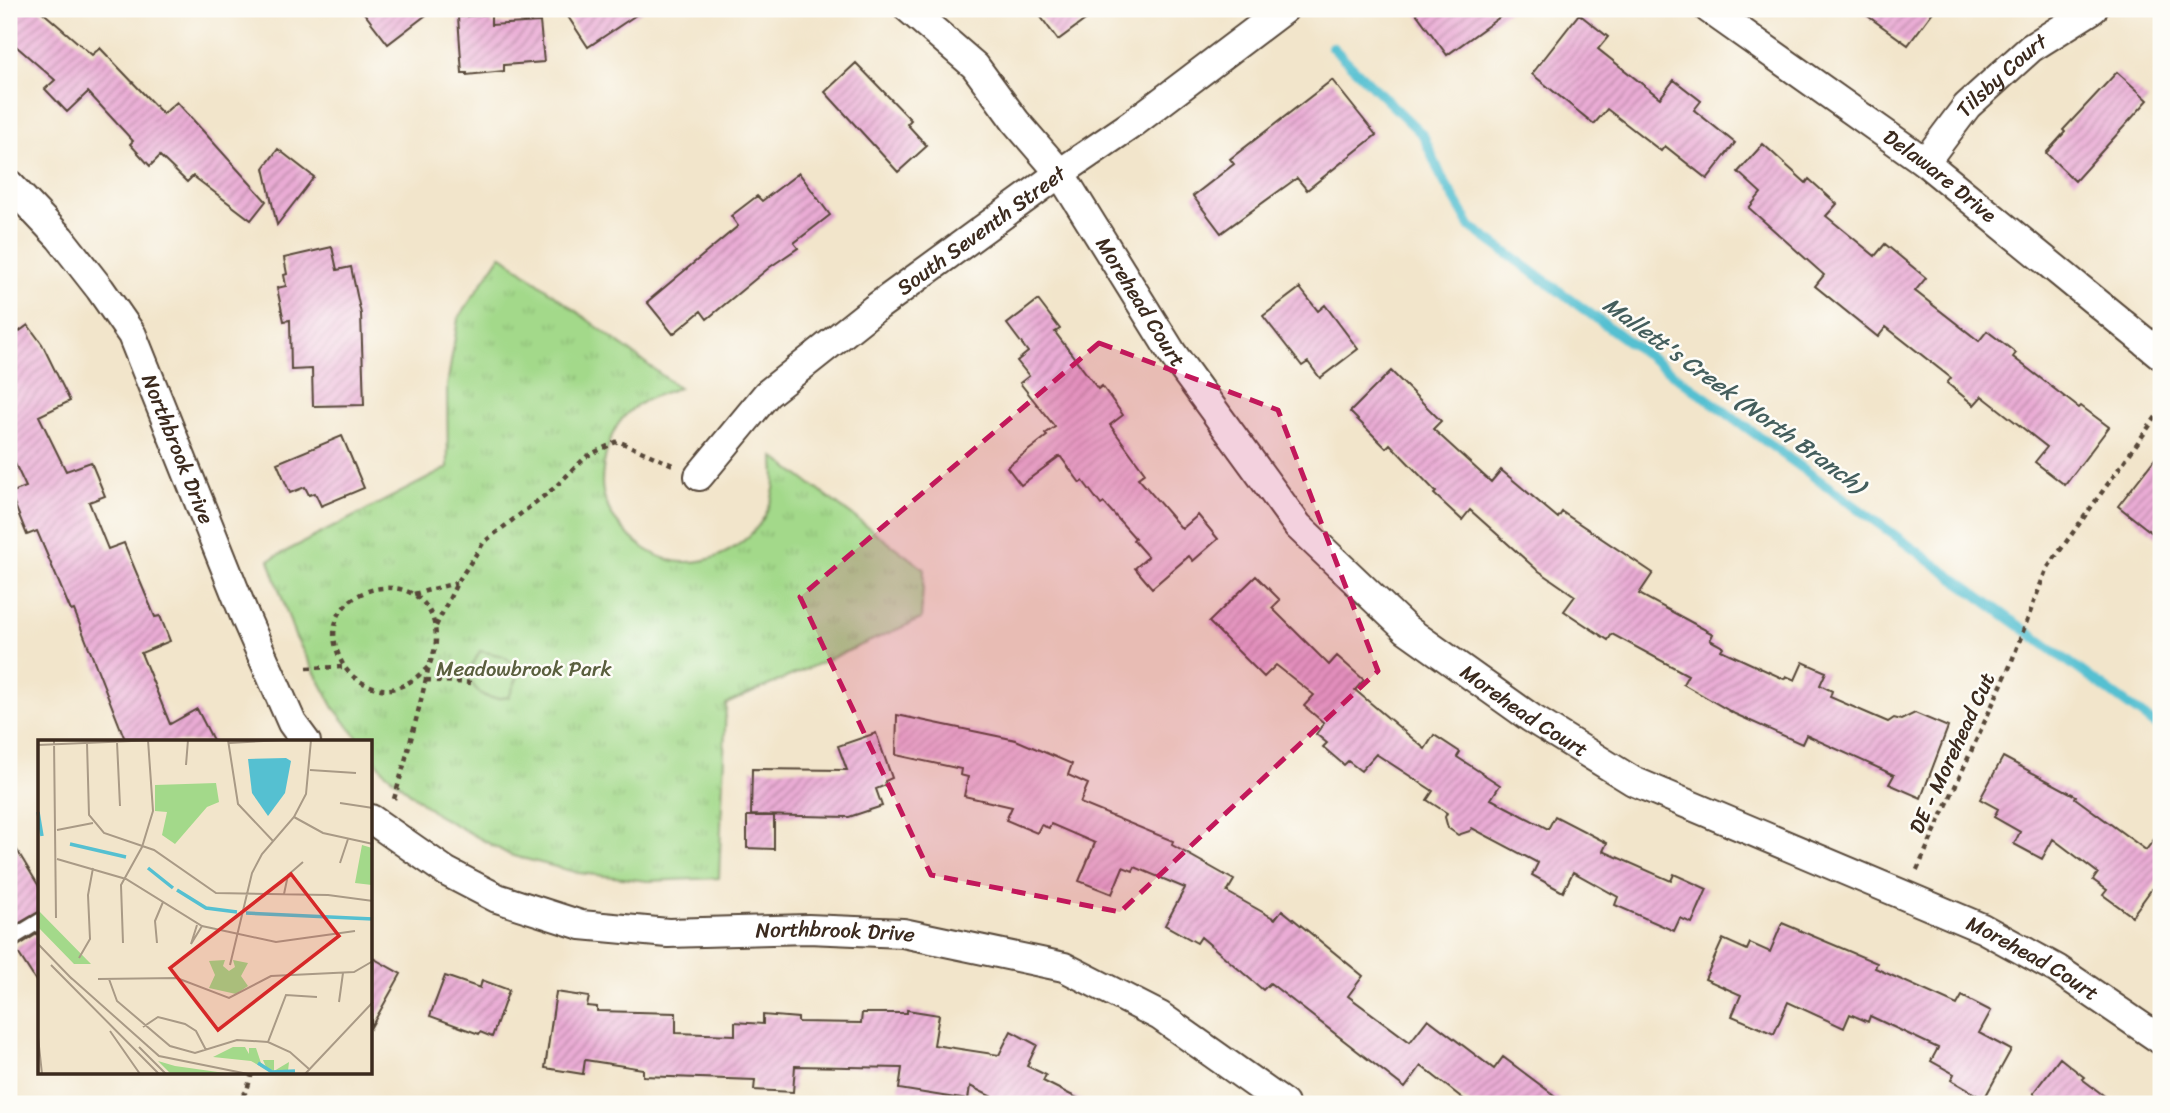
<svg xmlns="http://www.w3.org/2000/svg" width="2170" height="1113" font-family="Sriracha,sans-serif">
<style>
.park{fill:url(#park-tufts);stroke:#6f8254;stroke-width:2}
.garden{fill:#a3d98a;stroke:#6f8254;stroke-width:2}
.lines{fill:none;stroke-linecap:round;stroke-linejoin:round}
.stream{stroke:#55c0d1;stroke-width:10}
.building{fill:url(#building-hatch)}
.lane-casing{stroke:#564638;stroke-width:18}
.street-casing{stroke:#564638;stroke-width:32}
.path{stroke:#564638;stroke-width:4.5;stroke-dasharray:5 5;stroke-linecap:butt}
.lane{stroke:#fff;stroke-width:14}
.street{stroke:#fff;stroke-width:28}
.marked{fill:#c2185b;fill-opacity:0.2;stroke:#c2185b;stroke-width:5;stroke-dasharray:14 9;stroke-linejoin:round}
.labels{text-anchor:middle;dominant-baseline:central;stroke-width:5;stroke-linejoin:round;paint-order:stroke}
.street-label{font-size:21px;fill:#3b2a1e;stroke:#fdfcf7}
.park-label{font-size:21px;fill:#5a5f3e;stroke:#fdfcf7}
.water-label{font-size:23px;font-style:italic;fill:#445e5d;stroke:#fdfcf7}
.inset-river{fill:none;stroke:#55c0d1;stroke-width:3.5}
.inset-road{fill:none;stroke:#a99a86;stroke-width:2}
.view{fill:#d62828;fill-opacity:0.15;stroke:#d62828;stroke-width:3.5}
.inset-edge{fill:none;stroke:#3b2a1e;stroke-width:3.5}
</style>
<defs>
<pattern id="park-tufts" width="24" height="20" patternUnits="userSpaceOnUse" patternTransform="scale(1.75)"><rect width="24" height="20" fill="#a3d98a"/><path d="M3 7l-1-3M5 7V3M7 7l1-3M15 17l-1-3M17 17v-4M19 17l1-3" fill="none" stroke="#8dba77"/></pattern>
<pattern id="building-hatch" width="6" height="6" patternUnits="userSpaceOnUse" patternTransform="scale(1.75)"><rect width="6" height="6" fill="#eaacd5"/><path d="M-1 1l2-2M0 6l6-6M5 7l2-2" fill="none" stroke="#bf8cac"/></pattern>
</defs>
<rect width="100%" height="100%" fill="#fdfcf7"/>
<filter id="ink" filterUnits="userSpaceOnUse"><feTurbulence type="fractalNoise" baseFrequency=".0143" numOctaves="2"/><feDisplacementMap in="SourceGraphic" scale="14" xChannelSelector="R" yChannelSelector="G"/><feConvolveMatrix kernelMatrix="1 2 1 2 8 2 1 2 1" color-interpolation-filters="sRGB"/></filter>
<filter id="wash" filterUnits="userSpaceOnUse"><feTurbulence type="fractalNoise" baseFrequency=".00686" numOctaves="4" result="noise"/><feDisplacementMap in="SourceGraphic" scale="28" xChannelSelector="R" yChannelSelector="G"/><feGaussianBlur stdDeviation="1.57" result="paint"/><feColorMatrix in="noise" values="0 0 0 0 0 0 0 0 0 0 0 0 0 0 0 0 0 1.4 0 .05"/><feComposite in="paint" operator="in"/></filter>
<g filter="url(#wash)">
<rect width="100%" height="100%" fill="#f2e5cb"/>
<!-- park -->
<path class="park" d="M501 255 679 388C643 398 617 411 607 450 604 462 600 479 603 492 609 525 649 560 682 562 725 564 767 532 774 489 776 480 774 467 774 457L924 569 921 619 726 704 719 878 648 881 579 873 510 855 437 815 385 772 371 754V742H361L334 708 295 636 269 560 448 468 447 386 458 319Z"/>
<!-- garden -->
<path class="garden" d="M480 651 503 656 521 669 509 697C486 701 479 696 467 676Z"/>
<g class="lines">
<!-- stream -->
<path class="stream" d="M1332 47 1423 135 1441 176 1471 227 2161 729"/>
</g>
<g id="blocks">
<!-- building -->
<path class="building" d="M9 9H39L92 55 100 48 163 114 177 102 266 201 251 220 193 176 187 182 160 156 150 166 130 144 133 141 88 92 67 112 45 89 55 80 9 40Z
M361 9H434L388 44Z
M563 9H645L588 47Z
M1035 9H1100L1058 40Z
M1413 9H1511L1447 55Z
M1858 9H1935L1908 45Z
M491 14V25L540 22 544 62 504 65V71L467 75V73H462L458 17Z
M1579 14 1608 37 1598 49 1660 98 1674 80 1701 101 1694 110 1735 143 1707 179 1665 146 1661 151 1607 109 1594 124 1532 74Z
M856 63 911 120 907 124 927 146 898 172 825 92Z
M2117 72 2148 100 2075 181 2046 153 2065 132 2063 130Z
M1332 80 1376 135 1307 190 1297 178 1221 233 1193 196 1234 164 1230 159Z
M1763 144 1806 183 1809 179 1837 204 1826 216 1875 256 1885 244 1926 278 1915 291 1979 341 1987 331 2016 353 2013 357 2079 408 2081 406 2109 427 2065 485 2035 462 2047 447 1982 396 1974 405 1947 383 1951 378 1886 327 1878 337 1815 286 1824 275 1749 208 1761 193 1738 172Z
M278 149 314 177 277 225 264 168Z
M799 173 830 215 794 243 798 248 770 267 707 319 701 311 673 334 647 302 738 226 731 216 757 196 762 201Z
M332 247 337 270 351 267 361 314 364 405 313 406 312 369 291 370 290 320 284 321 277 288 286 286 284 275 287 274 284 258Z
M1300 288 1318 311 1325 305 1358 349 1320 378 1308 362 1302 366 1263 316Z
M1038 300 1060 329 1055 332 1098 389 1102 386 1123 415 1110 425 1145 473 1138 478 1182 529 1198 515 1218 539 1193 561 1189 556 1152 588 1135 568 1148 557 1133 540 1135 538 1104 503 1101 505 1083 481 1080 483 1060 456 1021 485 1007 467 1047 436 1045 434 1055 427 1020 383 1029 376 1017 361 1028 352 1007 324Z
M28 325 42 344 70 401 39 416 66 471 91 462 105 496 89 502 108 549 124 543 155 617 160 616 170 641 141 653 170 724 197 709 214 742H126L74 610 71 611 37 531 27 535 10 493 26 487 9 451V339Z
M1391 371 1441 421 1433 429 1491 482 1501 470 1558 518 1562 512 1653 573 1639 594 1713 634 1710 640 1723 647 1721 650 1784 679 1786 676 1795 680 1803 662 1826 672 1820 685 1832 691 1830 697 1888 722 1894 718 1901 720 1915 713 1948 727 1921 798 1889 784 1894 775 1806 735 1802 744 1735 714 1683 684 1688 675 1612 634 1608 640 1564 611 1575 596 1536 569 1470 510 1462 520 1434 494 1436 492 1390 444 1386 448 1350 412Z
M342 436 364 488 321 506 315 493 309 495 305 487 290 493 277 463Z
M2161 451V540L2118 506Z
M1256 576 1280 600 1272 608 1329 665 1337 656 1364 680 1355 690 1425 749 1434 735 1460 752 1457 757 1500 785 1491 799 1548 829 1555 816 1607 843 1603 851 1671 881 1674 874 1707 889 1692 923 1680 918 1674 931 1615 905 1618 897 1573 872 1563 892 1532 875 1538 863 1472 828 1470 831 1458 835 1448 828 1445 817 1447 813 1427 800 1433 791 1376 754 1361 771 1348 761 1344 765 1323 747 1327 743 1316 734 1324 723 1304 706 1314 695 1276 665 1264 677 1209 622Z
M897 715 1016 740 1072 764 1068 775 1088 784 1080 803 1173 841 1172 845 1234 880 1227 892 1275 919 1282 910 1363 976 1348 996 1410 1042 1428 1019 1494 1069 1503 1057 1566 1104H1470L1421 1066 1405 1088 1270 983 1263 990 1201 937 1197 943 1165 925 1185 888 1135 867 1133 871 1123 867 1112 894 1079 881 1095 843 1051 824 1049 828 1041 825 1037 833 1006 820 1012 807 964 796 968 777 960 775 961 769 896 755Z
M876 733 892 778 885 781 886 785 876 789 882 806 849 817 751 815 752 769 847 770 838 746Z
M2003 757 2076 796 2075 798 2146 850 2161 830V876L2132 916 2103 895 2107 890 2093 880 2098 873 2053 839 2042 859 2014 844 2020 832 1994 817 1998 809 1980 799Z
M747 816H774V849L747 848Z
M9 837 40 888V911L9 929Z
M1782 923 1877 963 1875 968 1957 1005 1962 996 1991 1011 1979 1033 2011 1050 1984 1099 1951 1080 1954 1074 1931 1061 1938 1048 1870 1016 1868 1022 1850 1014 1844 1028 1788 1002 1774 1034 1732 1016 1741 995 1705 979 1723 939 1747 950 1750 943 1770 952Z
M40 932V987L15 948Z
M371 957 401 974 371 1027Z
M445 976 480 988 482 980 509 990 492 1037 480 1032 479 1034 430 1016Z
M556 992 589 997 587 1006 597 1007V1011L676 1013V1033L735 1035V1022L763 1024V1015L798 1018V1022L861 1023 862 1013H907V1010L939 1015 934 1045 999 1055 1011 1031 1037 1045 1027 1066 1046 1075 1043 1081 1089 1104H1006L970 1086 968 1100 899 1089 902 1068 795 1066 793 1092 754 1090 755 1080 643 1076V1069L585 1060 583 1074 545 1068Z
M2060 1058 2084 1077 2082 1079 2115 1104H2047L2033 1093Z"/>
</g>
</g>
<g filter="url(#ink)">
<use href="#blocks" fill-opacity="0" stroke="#564638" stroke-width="2"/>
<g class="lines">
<!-- lane casing -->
<g class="lane-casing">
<path id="lane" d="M9 940 40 921"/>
</g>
<!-- street casing -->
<g class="street-casing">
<g id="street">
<path id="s1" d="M909 9 975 66 1016 122 1060 173 1172 353 1298 526 1406 629 1531 718 1633 781 1982 928 2057 969 2161 1040"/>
<path id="s2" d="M1709 9 1925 162 2161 355"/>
<path id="s3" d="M1925 162 1967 106 2031 48 2093 9"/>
<path id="s4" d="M9 184 60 238 100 289 132 335 246 619 292 723 306 742"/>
<path id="s5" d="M699 476 767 394 874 309 1060 173 1132 124 1284 9"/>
<path id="s6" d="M371 819 447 872 497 898 581 925 668 933 808 929 903 933 1064 967 1160 1016 1284 1104"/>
</g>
</g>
<!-- path -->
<path class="path" d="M414 594 456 583
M436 626 457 583 484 542 553 489 587 456 618 441 675 466
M307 668 343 667
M426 680 472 683
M394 799C407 756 418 714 428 670 431 659 436 650 436 639 435 555 308 584 339 656 345 672 357 682 373 687 395 695 414 681 429 666
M1917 870 2010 666 2046 570 2161 410
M237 1104 247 1090 252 1073"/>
<!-- lane -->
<use href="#lane" class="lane"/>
<!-- street -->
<use href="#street" class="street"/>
</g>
</g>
<!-- marked area -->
<path class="marked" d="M1099 343 1278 410 1378 671 1120 912 931 875 800 597Z"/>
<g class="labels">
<!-- street labels -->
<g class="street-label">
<text stroke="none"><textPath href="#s3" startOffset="116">Tilsby Court</textPath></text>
<text stroke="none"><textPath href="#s2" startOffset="285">Delaware Drive</textPath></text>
<text stroke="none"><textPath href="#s5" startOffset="376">South Seventh Street</textPath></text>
<text stroke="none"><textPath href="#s1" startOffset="376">Morehead Court</textPath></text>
<text stroke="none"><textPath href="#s4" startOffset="318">Northbrook Drive</textPath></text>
<text stroke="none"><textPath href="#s1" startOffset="943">Morehead Court</textPath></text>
<text transform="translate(1952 753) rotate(-65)">DE - Morehead Cut</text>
<text stroke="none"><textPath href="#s6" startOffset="492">Northbrook Drive</textPath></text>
<text stroke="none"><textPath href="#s1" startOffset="1510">Morehead Court</textPath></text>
</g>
<!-- park labels -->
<g class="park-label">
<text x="524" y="669">Meadowbrook Park</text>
</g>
<!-- water labels -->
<g class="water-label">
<text transform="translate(1734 395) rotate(36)">Mallett's Creek (North Branch)</text>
</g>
</g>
<!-- overview -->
<g transform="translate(38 740)">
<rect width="334" height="334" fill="#f2e5cb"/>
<path d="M120 321 137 326 194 334H133Z" fill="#a3d98a"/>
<path d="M195 307H207L211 314V308H218L223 323 228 327 225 320H236V331L251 322 250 331 234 333 213 321 175 317Z" fill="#a3d98a"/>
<path d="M178 43 181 62 169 67 137 104 124 95 129 72 117 71V45ZM324 105 334 108V145L317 143ZM0 170 53 224H36L0 187ZM187 220 185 226 191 231 197 227 195 220 210 223 203 236 210 246 198 254 171 248 177 235 171 221Z" fill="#a3d98a"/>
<path d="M248 18 253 21 247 53 230 76 214 53 210 19Z" fill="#55c0d1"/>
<path class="inset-river" d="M0 72 4 96M32 104 88 117M110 128 135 148M139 150 168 168 199 172M208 173 335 179M220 323 234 332 257 331"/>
<path class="inset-road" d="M16 0 18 178M190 0 200 64 235 101M79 2 82 66M49 3 51 75 66 93 116 110 178 153 290 155 335 161M191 3 244 0M0 5 117 0M148 25 150 0M272 30 318 33M302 63 335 68M256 77 285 93 335 104M19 90 55 83M19 119 88 139 164 186 238 202 317 191M302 123 310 99M246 154 250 135 265 122M159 185 153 204 164 186M85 203 83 145 104 107 115 71 110 0M119 203 117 181 125 162M0 204 34 239M41 218 52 199 50 155 55 128M13 225 121 334M192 225 214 133 224 114 256 77 268 54 273 0M31 236 121 316 210 334M60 239 139 238 191 258 233 236 316 232 335 221M71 239 79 261 132 306 157 313 199 300 230 302 252 312 271 329M301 262 305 233M105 287 120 277 147 284 158 291 168 310M72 291 102 334M0 297 4 334M230 302 248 255 279 257M101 307 128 334M267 334 335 262"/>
<path class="view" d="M253 134 301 196 180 290 132 228Z"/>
<rect width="334" height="334" class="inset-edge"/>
</g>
<!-- margin -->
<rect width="2170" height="1113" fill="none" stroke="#fdfcf7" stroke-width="35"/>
</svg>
